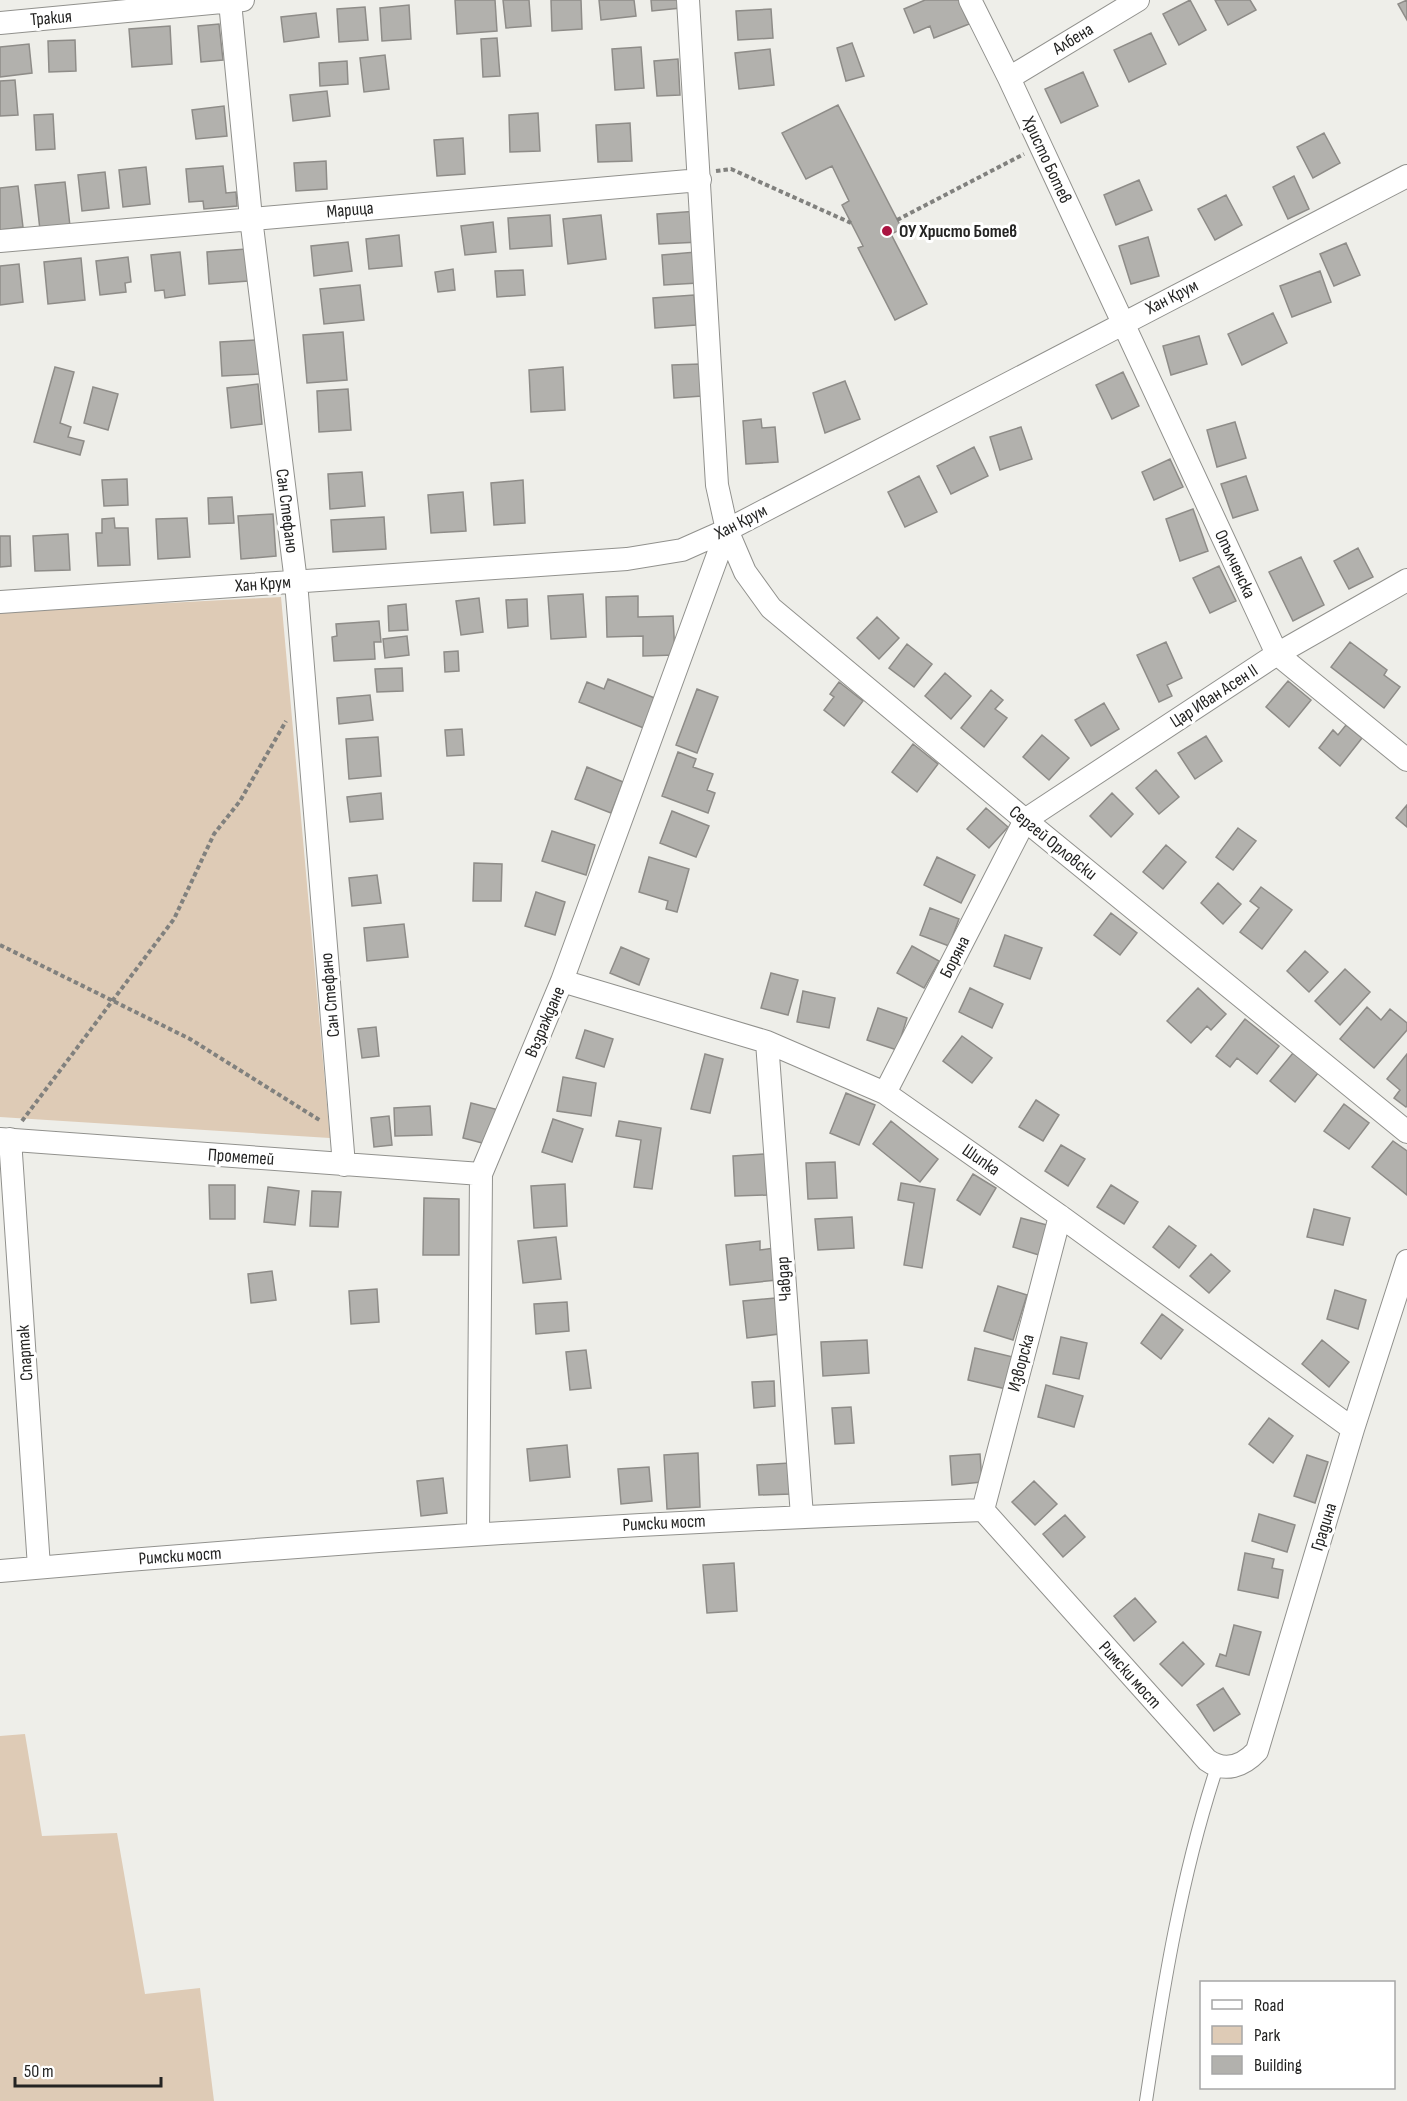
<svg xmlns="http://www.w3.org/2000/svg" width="1407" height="2101" font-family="'Sofia Sans Condensed',sans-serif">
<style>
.green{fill:#decbb6}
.building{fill:#b2b1ad;stroke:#8e8c88;stroke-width:1.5}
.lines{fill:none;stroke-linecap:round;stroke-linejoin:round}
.lane-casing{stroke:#91918d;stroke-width:14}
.street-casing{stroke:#91918d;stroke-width:24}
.path{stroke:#81817e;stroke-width:4;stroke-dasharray:4.5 3;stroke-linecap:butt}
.lane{stroke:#fff;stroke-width:12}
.street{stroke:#fff;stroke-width:22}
.poi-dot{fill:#aa1441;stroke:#fff;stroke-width:2}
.labels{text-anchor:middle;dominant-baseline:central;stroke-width:6;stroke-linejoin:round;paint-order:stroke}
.street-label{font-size:18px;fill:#242423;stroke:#fff}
.poi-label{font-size:18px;font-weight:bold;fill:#242423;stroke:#fff;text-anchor:start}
</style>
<rect width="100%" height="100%" fill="#eeeee9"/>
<!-- green -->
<path class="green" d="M281 597 330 1138 0 1117V612Z
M25 1734 42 1836 117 1833 145 1994 200 1988 214 2101H0V1736Z"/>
<!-- building -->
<path class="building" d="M455 0H495L497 31 457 34Z
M503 0H529L531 26 506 28Z
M551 0H581L582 29 552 31Z
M599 0H634L636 16 601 20Z
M651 0H680L681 8 652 11Z
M925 0H964L961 6 969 24 934 38 930 26 914 33 904 9Z
M1190 0 1206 30 1179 45 1163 14Z
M1215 0H1250L1256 10 1228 25Z
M1407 0V20L1398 4Z
M409 5 411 39 382 41 380 8Z
M365 7 368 40 339 42 337 9Z
M771 9 773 38 738 40 736 11Z
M316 13 319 37 284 42 281 17Z
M219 24 223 60 201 62 198 26Z
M170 26 172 64 132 67 129 29Z
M1151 33 1166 64 1129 82 1114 50Z
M497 38 500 76 483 77 481 39Z
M75 40 76 71 49 72 48 41Z
M852 43 864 76 846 81 837 48Z
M29 44 32 73 0 77V47Z
M641 47 644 88 615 90 612 49Z
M770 49 774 85 739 89 735 53Z
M385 55 389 89 364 92 360 58Z
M678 59 680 95 657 96 654 61Z
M347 61 348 84 320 86 319 63Z
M1083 72 1098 106 1061 123 1045 89Z
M15 80 18 115 0 116V81Z
M327 91 330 116 293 121 290 95Z
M838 105 902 229 891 234 927 304 895 320 858 248 863 246 842 205 849 201 832 166 806 179 782 133Z
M224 106 227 136 196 139 192 110Z
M538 113 540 151 510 152 509 115Z
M53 114 55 149 36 150 34 115Z
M630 123 632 161 598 162 596 125Z
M1324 133 1340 163 1313 178 1297 147Z
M463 138 465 174 437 176 434 140Z
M326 161 327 189 296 191 294 163Z
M223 166 226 193 236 192 237 206 204 209 203 201 189 202 186 169Z
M146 167 150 204 123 207 119 170Z
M105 172 109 208 82 211 78 175Z
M1294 176 1309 209 1288 219 1273 187Z
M1139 180 1152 210 1116 225 1104 195Z
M65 182 70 226 40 230 35 185Z
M18 186 23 227 0 230V188Z
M1226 195 1242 225 1215 240 1198 209Z
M698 211 700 242 659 244 657 214Z
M550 215 552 246 510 249 508 218Z
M601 215 606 259 568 264 563 219Z
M493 222 496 252 465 255 461 226Z
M399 235 402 266 369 269 366 239Z
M1148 237 1159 276 1131 284 1119 246Z
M348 242 352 271 314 276 311 246Z
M1346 243 1360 275 1334 286 1320 254Z
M246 249 248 281 209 284 207 252Z
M180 252 185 295 165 298 164 290 155 291 151 255Z
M696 252 698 283 664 285 662 255Z
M128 257 131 282 125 283 126 292 100 295 96 261Z
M81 258 85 300 48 304 44 262Z
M19 264 23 302 0 305V266Z
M453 269 455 290 438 292 435 272Z
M523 270 525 295 497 297 495 271Z
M1320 271 1331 302 1292 317 1280 286Z
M360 285 364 320 324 324 320 289Z
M694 295 696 325 655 328 653 298Z
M1273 313 1287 343 1242 365 1228 334Z
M343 332 347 380 307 383 303 335Z
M1199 336 1207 364 1171 375 1163 346Z
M257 340 259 374 222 376 220 342Z
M700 364 702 396 674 398 672 365Z
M55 367 74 372 60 423 71 427 68 437 84 441 80 455 34 442Z
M563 367 565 410 531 412 529 370Z
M1123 372 1139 406 1112 419 1096 385Z
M845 381 860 419 825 433 813 393Z
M258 384 262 424 231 428 227 388Z
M93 387 118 394 108 430 84 423Z
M348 389 351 430 319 432 317 391Z
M761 419 762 428 775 427 778 462 746 464 743 421Z
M1235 422 1246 458 1217 467 1207 430Z
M1021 427 1032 459 1000 470 990 437Z
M974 447 988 476 951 494 937 466Z
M1170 459 1183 487 1154 500 1142 472Z
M362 472 365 506 330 509 328 474Z
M919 476 937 512 905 527 888 492Z
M1246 476 1258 510 1233 518 1221 484Z
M127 479 128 505 104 506 102 480Z
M523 480 525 523 494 525 491 483Z
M463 492 466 531 431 533 428 495Z
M232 497 234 523 209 524 208 498Z
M1193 509 1208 551 1180 561 1166 519Z
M273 514 276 556 241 559 238 516Z
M384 517 386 549 333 552 331 520Z
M114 518 115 528H128L130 565 98 566 96 533H102V519Z
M187 518 190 557 158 559 156 519Z
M68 534 70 570 35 571 33 536Z
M0 536H10L11 566 0 567Z
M1358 548 1373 577 1349 589 1334 561Z
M1301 557 1324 605 1293 621 1269 572Z
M1219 566 1236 601 1210 613 1193 578Z
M583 594 586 637 551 639 548 596Z
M638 596V617L673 616 675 655 643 656V636L607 637 606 597Z
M479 598 483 632 461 635 456 601Z
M527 599 528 626 508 628 506 600Z
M406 604 408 630 389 631 388 606Z
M877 617 899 638 879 659 857 638Z
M379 621 381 642H374L375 659 334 661 332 637 337 636 336 624Z
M407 636 409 655 385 658 383 639Z
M1166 642 1182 678 1167 685 1172 696 1159 702 1137 655Z
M1350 642 1387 670 1384 675 1400 687 1384 708 1331 667Z
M907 644 932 664 914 687 889 668Z
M458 651 459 671 445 672 444 652Z
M402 668 403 691 377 692 375 669Z
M945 673 971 696 951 719 925 696Z
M608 679 657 699 646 729 579 702 587 682 604 689Z
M1288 681 1311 700 1289 727 1266 707Z
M839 682 863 701 844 726 824 710 834 697 830 694Z
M697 689 718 697 697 753 676 745Z
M991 690 1003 700 995 709 1007 718 984 747 961 728Z
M370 695 373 720 339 724 337 698Z
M1104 703 1119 729 1091 746 1075 720Z
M1346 725 1362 738 1340 766 1319 748 1333 730 1338 735Z
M462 729 464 755 447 756 445 730Z
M1042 735 1069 758 1049 780 1023 757Z
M1206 736 1222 761 1195 779 1178 753Z
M378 737 381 776 349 779 346 739Z
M913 744 938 764 917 792 892 772Z
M678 752 696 759 693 767 713 774 707 790 715 793 708 813 662 796Z
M587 767 623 782 611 813 575 799Z
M1156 770 1179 797 1159 814 1136 788Z
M381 793 383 819 350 822 347 797Z
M1112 793 1133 814 1111 837 1090 816Z
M1407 805V827L1396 818Z
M986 808 1008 827 989 848 967 829Z
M672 811 709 826 696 857 660 843Z
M1238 828 1256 841 1233 870 1216 857Z
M552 831 595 845 586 875 542 861Z
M1166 845 1186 862 1163 889 1143 872Z
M649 857 689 869 677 912 666 909 668 901 639 892Z
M937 857 975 875 961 903 924 885Z
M474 863 502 864 501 901H473Z
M377 875 381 903 352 906 349 878Z
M1218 883 1241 904 1223 924 1201 903Z
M1261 887 1292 910 1262 949 1240 932 1259 908 1250 901Z
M536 892 565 902 555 935 525 926Z
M930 908 959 919 949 946 920 935Z
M1111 913 1137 933 1120 955 1094 935Z
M404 924 408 957 367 961 364 928Z
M1005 935 1042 948 1030 979 994 966Z
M912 946 939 961 924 988 897 973Z
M621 947 649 959 639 985 610 973Z
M1305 951 1328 972 1309 992 1287 971Z
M1345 969 1370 992 1340 1025 1315 1001Z
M771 973 798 980 788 1015 761 1008Z
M970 988 1003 1004 992 1028 959 1012Z
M1198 988 1226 1014 1211 1030 1207 1026 1191 1043 1167 1021Z
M803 991 835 998 829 1028 797 1022Z
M1367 1007 1381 1020 1390 1009 1407 1023V1030L1374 1068 1340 1039Z
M878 1008 907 1018 897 1050 867 1040Z
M1245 1019 1279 1046 1257 1074 1237 1058 1230 1067 1216 1056Z
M376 1027 379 1056 362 1058 358 1029Z
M585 1030 613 1039 604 1067 576 1058Z
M962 1036 992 1058 972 1083 943 1061Z
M1293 1053 1318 1073 1295 1102 1270 1081Z
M705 1054 723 1059 710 1113 691 1109Z
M1407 1054V1106L1406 1107 1394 1098 1400 1090 1387 1079Z
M563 1077 596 1083 591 1116 557 1111Z
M846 1093 875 1105 859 1145 830 1133Z
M1036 1100 1059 1115 1043 1141 1019 1127Z
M471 1103 499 1110 490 1145 463 1138Z
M1344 1104 1369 1123 1349 1149 1324 1131Z
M430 1106 432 1135 395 1136 394 1108Z
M389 1116 392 1145 374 1147 371 1118Z
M553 1119 583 1129 572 1162 542 1152Z
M619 1121 661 1128 652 1189 634 1187 641 1140 616 1136Z
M891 1121 938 1159 920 1182 873 1144Z
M1393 1141 1407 1151V1195L1372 1167Z
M1061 1145 1085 1159 1068 1186 1045 1171Z
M765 1154 767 1195 735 1196 733 1156Z
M835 1162 837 1198 808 1199 806 1163Z
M973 1174 996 1188 980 1215 957 1200Z
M901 1183 935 1189 922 1268 904 1265 914 1203 898 1200Z
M565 1184 567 1226 534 1228 531 1186Z
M209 1185H235V1219H210Z
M1111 1185 1138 1202 1124 1224 1097 1207Z
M268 1187 299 1191 295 1225 264 1222Z
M312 1191 341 1192 338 1227 310 1226Z
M424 1198 459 1199V1255H423Z
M1314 1209 1350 1218 1343 1245 1307 1237Z
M852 1217 854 1248 818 1250 815 1219Z
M1021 1218 1047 1225 1039 1255 1013 1247Z
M1169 1226 1196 1246 1179 1268 1153 1247Z
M556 1237 561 1279 523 1283 518 1241Z
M760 1241V1250L774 1248 777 1280 730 1285 726 1245Z
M1211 1254 1230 1271 1209 1293 1190 1276Z
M272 1271 276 1300 251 1303 248 1274Z
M998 1286 1027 1295 1013 1340 984 1331Z
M377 1289 379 1322 351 1324 349 1291Z
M1335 1290 1366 1300 1358 1329 1327 1319Z
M775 1298 779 1334 747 1338 743 1301Z
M567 1302 569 1331 536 1334 534 1304Z
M1162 1314 1183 1330 1161 1359 1141 1343Z
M1061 1337 1087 1343 1079 1379 1053 1374Z
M867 1340 869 1373 823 1376 821 1342Z
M1322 1340 1349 1362 1329 1387 1302 1364Z
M975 1348 1013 1357 1006 1389 968 1380Z
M586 1350 591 1388 570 1390 566 1352Z
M774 1381 775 1406 754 1408 752 1382Z
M1046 1385 1083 1396 1074 1427 1038 1417Z
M851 1407 854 1443 835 1444 832 1408Z
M1269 1418 1293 1436 1273 1463 1249 1444Z
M567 1445 570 1477 530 1481 527 1449Z
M698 1453 700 1507 667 1509 664 1455Z
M980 1454 982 1482 952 1485 950 1456Z
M1307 1455 1328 1462 1315 1503 1294 1496Z
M789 1463 791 1494 759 1495 757 1465Z
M649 1467 652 1501 621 1504 618 1469Z
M443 1478 447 1513 421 1516 417 1481Z
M1034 1481 1057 1504 1035 1525 1012 1502Z
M1259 1514 1295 1525 1287 1552 1252 1541Z
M1065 1515 1085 1537 1063 1557 1043 1534Z
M1245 1553 1274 1559 1272 1568 1283 1570 1278 1598 1238 1590Z
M734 1563 737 1611 707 1613 703 1565Z
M1135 1598 1156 1622 1134 1641 1114 1616Z
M1234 1625 1261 1632 1249 1675 1216 1666 1220 1654 1226 1656Z
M1183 1642 1204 1664 1182 1686 1160 1664Z
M1223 1688 1240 1714 1214 1731 1197 1705Z"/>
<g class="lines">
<!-- lane casing -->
<g class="lane-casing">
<path id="lane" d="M1146 2101C1163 1988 1181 1876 1217 1767"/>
</g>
<!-- street casing -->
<g class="street-casing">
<path id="street" d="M688 0 717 485 727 530 745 572 771 608 1025 820 1407 1132
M970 0 1009 78 1277 654 1407 760
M230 2 251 218 296 582 344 1165
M0 23 243 0
M1009 78 1138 0
M0 241 700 180
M0 602 627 559 682 550 727 530 1407 176
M562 981 767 1042 885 1093 1060 1216 1353 1429
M767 1042 802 1516
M885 1093 1025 820 1277 654 1407 580
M0 1139 481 1174
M10 1139 39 1567
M983 1510 1060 1216
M478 1533 481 1174 562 981 727 530
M0 1571C327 1542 655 1521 983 1510L1207 1760C1225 1773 1243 1766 1257 1751L1353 1429 1407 1261"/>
</g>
<!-- path -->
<path class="path" d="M716 171 731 169 851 223
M897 220 1024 154
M0 945 190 1039 321 1121
M22 1121 174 919 214 834 240 801 286 721"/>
<!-- lane -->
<use href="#lane" class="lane"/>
<!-- street -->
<use href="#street" class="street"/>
</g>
<!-- markers -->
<circle class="poi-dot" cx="887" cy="231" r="6"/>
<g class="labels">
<!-- street labels -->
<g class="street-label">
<text transform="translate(51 18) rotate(-5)">Тракия</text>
<text transform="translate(1073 39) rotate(-31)">Албена</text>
<text transform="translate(1047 160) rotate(65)">Христо Ботев</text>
<text transform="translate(350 210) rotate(-5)">Марица</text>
<text transform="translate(1172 297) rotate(-27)">Хан Крум</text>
<text transform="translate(287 511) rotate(83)">Сан Стефано</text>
<text transform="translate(741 522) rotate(-27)">Хан Крум</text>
<text transform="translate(1235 564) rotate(65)">Опълченска</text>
<text transform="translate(263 584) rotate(-4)">Хан Крум</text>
<text transform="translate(1214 696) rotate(-33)">Цар Иван Асен II</text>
<text transform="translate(1053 843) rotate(39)">Сергей Орловски</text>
<text transform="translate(955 957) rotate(-63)">Боряна</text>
<text transform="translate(330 995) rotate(-95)">Сан Стефано</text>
<text transform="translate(545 1022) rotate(-67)">Възраждане</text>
<text transform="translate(241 1157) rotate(4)">Прометей</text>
<text transform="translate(981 1160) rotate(35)">Шипка</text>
<text transform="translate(784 1279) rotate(-94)">Чавдар</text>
<text transform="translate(25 1353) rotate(-94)">Спартак</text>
<text transform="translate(1021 1363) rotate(-75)">Изворска</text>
<text transform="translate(664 1523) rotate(-3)">Римски мост</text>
<text transform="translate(1324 1527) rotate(-73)">Градина</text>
<text transform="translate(180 1556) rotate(-4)">Римски мост</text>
<text transform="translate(1130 1675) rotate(48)">Римски мост</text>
</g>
<!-- poi labels -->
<g class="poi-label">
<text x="899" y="231">ОУ Христо Ботев</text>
</g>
</g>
<!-- legend -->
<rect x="1200" y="1981" width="195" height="108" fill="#ffffff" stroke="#a7a7a7" stroke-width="1.5"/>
<rect x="1212" y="2000" width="30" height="9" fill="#ffffff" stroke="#a7a7a7" stroke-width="1.5"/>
<text x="1254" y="2011" font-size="18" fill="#242423">Road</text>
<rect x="1212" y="2026" width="30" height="18" fill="#decbb6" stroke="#a7a7a7" stroke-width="1.5"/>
<text x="1254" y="2041" font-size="18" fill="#242423">Park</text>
<rect x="1212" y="2056" width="30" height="18" fill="#b2b1ad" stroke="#a7a7a7" stroke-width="1.5"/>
<text x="1254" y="2071" font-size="18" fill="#242423">Building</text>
<!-- scale -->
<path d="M15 2077v9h146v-9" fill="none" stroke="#242423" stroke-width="3"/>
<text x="24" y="2077" font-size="18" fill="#242423" stroke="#ffffff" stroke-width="4.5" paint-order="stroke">50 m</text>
</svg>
